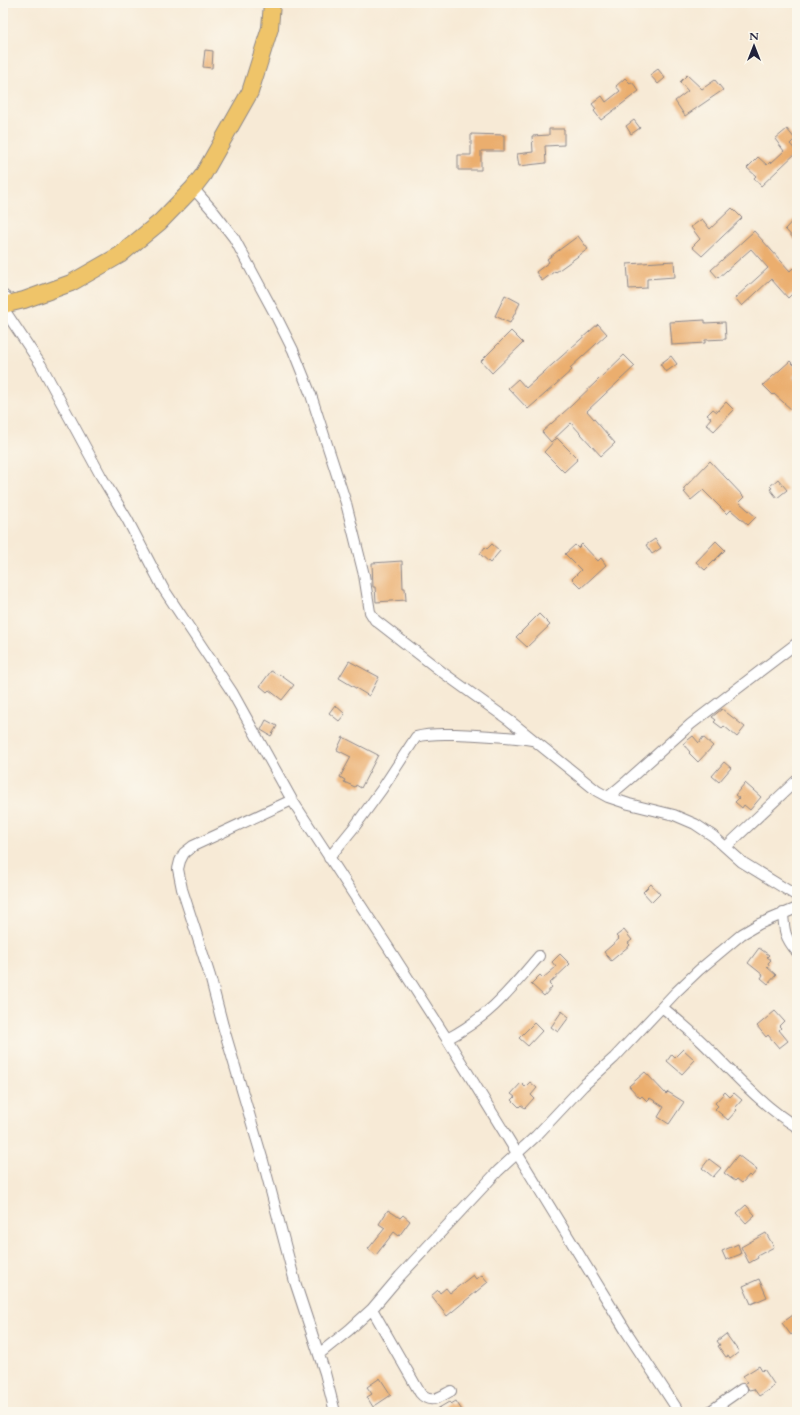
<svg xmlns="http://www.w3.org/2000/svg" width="800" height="1415" font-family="Cardo,serif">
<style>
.building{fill:#ebae6e}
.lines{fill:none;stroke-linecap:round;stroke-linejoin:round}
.street-casing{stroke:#8c8688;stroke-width:12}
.primary-casing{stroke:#8c8688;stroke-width:18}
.street{stroke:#fff;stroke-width:10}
.primary{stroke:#efc469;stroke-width:16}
</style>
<rect width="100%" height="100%" fill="#fbf7ec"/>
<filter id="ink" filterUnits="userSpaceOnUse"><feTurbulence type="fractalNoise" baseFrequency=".025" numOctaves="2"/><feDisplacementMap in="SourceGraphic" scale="8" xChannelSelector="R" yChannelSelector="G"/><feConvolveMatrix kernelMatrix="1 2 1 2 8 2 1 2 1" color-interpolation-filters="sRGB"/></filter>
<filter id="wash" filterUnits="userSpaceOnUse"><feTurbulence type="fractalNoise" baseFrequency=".012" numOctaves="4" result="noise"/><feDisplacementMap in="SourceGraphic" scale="16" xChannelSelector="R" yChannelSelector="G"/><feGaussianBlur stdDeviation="0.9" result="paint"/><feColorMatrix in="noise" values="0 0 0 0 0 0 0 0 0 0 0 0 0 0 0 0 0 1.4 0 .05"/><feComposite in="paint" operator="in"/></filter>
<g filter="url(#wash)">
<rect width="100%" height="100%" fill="#f7ead6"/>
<g id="blocks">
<!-- building -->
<path class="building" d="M205 50 213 51 212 68 203 67Z
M658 69 665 78 658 84 650 75Z
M687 75 702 89 715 80 723 90 685 116 675 101 688 91 680 82Z
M625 78 630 83 632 82 639 91 601 120 594 111 596 109 592 104 602 96 606 102 620 91 616 86Z
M634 120 640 128 631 134 626 126Z
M549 129H564V145L545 146 546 163 519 166 517 154 533 152 532 136 549 135Z
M787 129 795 139 790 144 797 152 761 186 754 178 756 176 747 168 758 157 767 165 770 162 771 163 784 151 775 139Z
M471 134 504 135V151H481V170H458V155H471Z
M732 208 742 218 702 256 692 247 700 239 691 227 702 219 710 229Z
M797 216V242L785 229Z
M754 231 790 271 793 268 797 273V289L788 298 771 279 742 306 735 298 768 268 751 249 718 278 711 270Z
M578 236 588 249 556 272 555 271 542 281 536 272 549 262 547 259Z
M674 261 675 277 647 279V288L629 289 627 264Z
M505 295 520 303 510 323 495 316Z
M705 320V323L725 322 726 339 705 340V343L672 345 670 322Z
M598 324 607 334 570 368 572 370 528 409 508 388 518 379 526 388Z
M511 331 523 343 492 373 481 361Z
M624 355 635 366 587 411 615 443 601 456 571 423 551 442 542 432 572 405Z
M671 356 677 364 666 372 660 364Z
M790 361 797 368V373L793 377 797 382V405L792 410 774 394 773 395 763 385Z
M726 402 734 410 714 431 706 424 711 418 707 415 713 409 717 412Z
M557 438 578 459 564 472 544 452Z
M710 461 744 497 739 502 756 517 748 525 731 510 727 514 703 490 691 500 684 492 686 491 683 489Z
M778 479 787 490 777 498 770 489 772 488 770 486Z
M655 539 661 548 652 554 646 545Z
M716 541 725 550 705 570 696 562Z
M492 544 500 551 490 563 480 554 485 547 487 549Z
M582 544 598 561 601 558 606 565 581 588 572 579 581 570 565 554 575 545 578 548Z
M402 561 403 588H405L406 600 376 602 375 587H373L372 563Z
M539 614 550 625 527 647 516 637Z
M349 661 379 677 369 696 339 678Z
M271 671 278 675 279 674 294 685 282 700 269 690 267 692 260 686Z
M335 705 345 714 339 721 329 713Z
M722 709 745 727 737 737 724 726 722 728 714 722 716 720 712 717Z
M266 720 277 726 271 736 261 730Z
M693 736 699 743 703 737 713 746 698 762 689 753 690 752 683 744Z
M343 737 378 755 361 788 356 785 355 787 344 782 345 780 340 777 351 757 337 750Z
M724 762 731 768 719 782 712 776Z
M745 783 761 797 750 810 744 805 742 808 735 802 739 798 735 795Z
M651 884 660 894 652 902 643 892Z
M624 930 632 940 628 943 630 945 611 961 604 952 619 939 616 936Z
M759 948 769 955 767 957 771 960 768 963 769 965 767 967 776 975 768 984 761 978 763 975 748 963Z
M560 954 570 964 549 984 552 987 544 996 531 984 540 975 543 978 556 967 552 962Z
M562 1011 569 1017 558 1032 551 1027Z
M775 1011 784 1021 779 1026 781 1028 779 1030 788 1041 779 1048 768 1035 766 1037 757 1026Z
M534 1023 542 1031 528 1046 519 1038Z
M683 1049 695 1060 682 1074 667 1061 672 1054 675 1057Z
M645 1072 666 1094 668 1092 684 1102 669 1124 658 1117 664 1107 650 1098 647 1101 642 1096 640 1098 629 1086Z
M530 1082 537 1088 531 1095 534 1098 525 1108 521 1105 519 1107 512 1100 515 1097 511 1094 521 1083 525 1087Z
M725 1092 730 1097 734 1093 742 1100 735 1108 737 1110 728 1120 715 1109 718 1106 715 1103Z
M738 1155 757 1170 751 1177 749 1175 742 1183 737 1179 735 1181 724 1173Z
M709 1159 721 1168 713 1177 702 1168Z
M746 1205 755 1215 746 1223 737 1213Z
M388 1210 400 1218 403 1215 410 1221 399 1236 394 1232 376 1255 368 1249 385 1228 379 1224Z
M766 1233 774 1247 757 1256 758 1258 749 1263 741 1247Z
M738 1244 741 1254 726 1260 722 1251Z
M473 1275 476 1279 482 1275 488 1282 447 1316 431 1296 438 1290 440 1293 446 1288 450 1293Z
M759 1279 767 1297 751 1304 743 1286Z
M793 1315 797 1320V1330L791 1335 782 1323Z
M726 1334 739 1352 730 1359 728 1356 726 1357 718 1346 720 1345 717 1341Z
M759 1366 762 1371 764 1369 774 1384 772 1386 773 1387 759 1396 754 1389 749 1390 745 1383 747 1382 743 1376Z
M380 1378 391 1395 373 1407 367 1397 372 1394 367 1387Z
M456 1401 463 1412H432L449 1402 451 1404Z"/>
</g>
</g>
<g filter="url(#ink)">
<use href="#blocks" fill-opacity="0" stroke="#8c8688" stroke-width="1"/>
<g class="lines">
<!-- street casing -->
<g class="street-casing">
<path id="street" d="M193 188 214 212 234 238 276 316 293 350 311 395 346 503 364 575 370 612 375 620 442 672 510 721 597 791 608 797 629 804 674 815 695 824 713 836 742 862 797 896
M3 295 12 302
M3 308 41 365 101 476 127 519 163 588 232 692 292 800 388 947 447 1039 626 1331 679 1412
M608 797 627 781 691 724 797 643
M292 800 193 846 184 853 180 861 178 869 182 889 210 976 223 1026 263 1161 295 1282 325 1373 335 1412
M726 847 797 780
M329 858 355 826 382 789 416 737C429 733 442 734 455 734 481 735 506 736 532 740
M783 913C784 931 785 938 797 952
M662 1007C679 1021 697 1036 712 1052 740 1080 763 1106 797 1127
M447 1039C489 1017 509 991 539 956
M372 1309 420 1393C430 1405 439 1397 451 1391
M319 1354 349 1330 372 1309 400 1276 498 1171 536 1136 583 1086 614 1058 676 992 699 970 742 934 759 924 797 908
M709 1412 742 1389"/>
</g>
<!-- primary casing -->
<g class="primary-casing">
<path id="primary" d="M3 305 24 300 71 283 120 255 160 222 193 188 203 175 250 92 270 28 272 3"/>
</g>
<!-- street -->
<use href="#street" class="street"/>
<!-- primary -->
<use href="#primary" class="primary"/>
</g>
</g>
<!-- margin -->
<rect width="800" height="1415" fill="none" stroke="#fbf7ec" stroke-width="16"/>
<!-- north arrow -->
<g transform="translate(754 46)" stroke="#fbf7ec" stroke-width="3" paint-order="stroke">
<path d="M0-3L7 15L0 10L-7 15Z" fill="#22223b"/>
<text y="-6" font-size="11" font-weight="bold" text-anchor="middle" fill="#22223b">N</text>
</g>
</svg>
